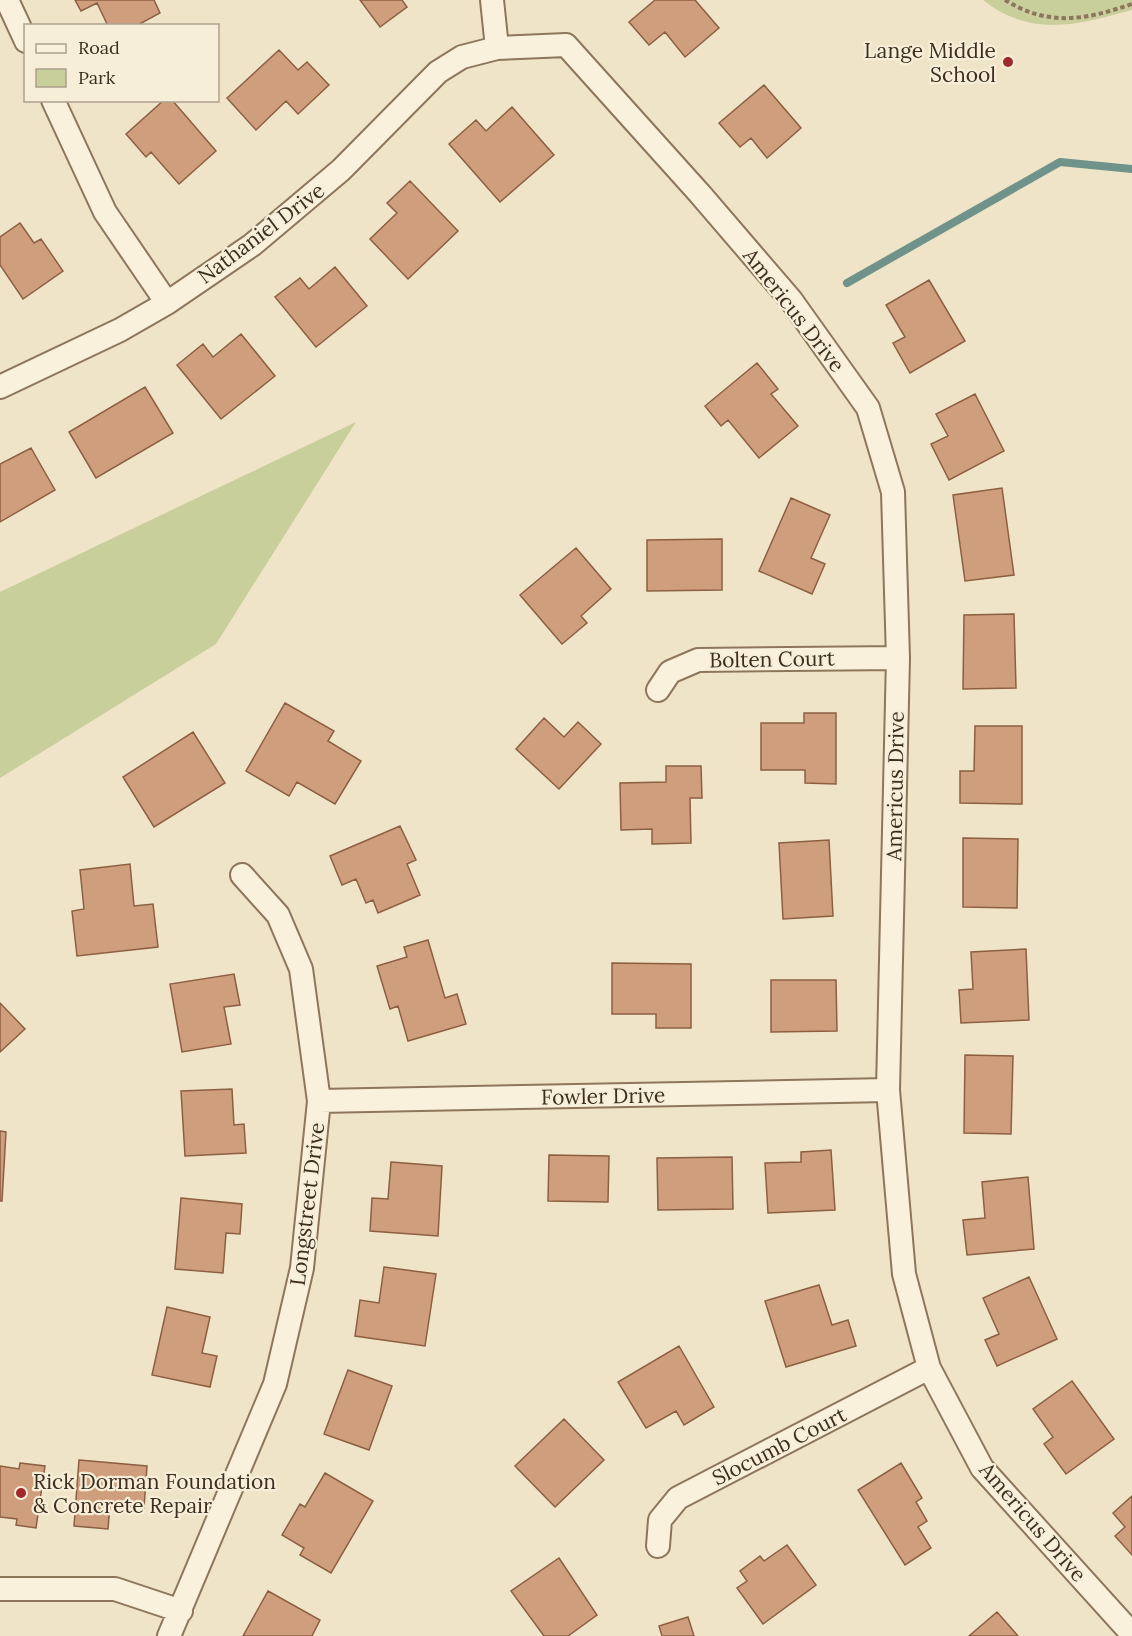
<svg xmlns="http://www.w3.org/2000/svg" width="1132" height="1636" font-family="Lora,serif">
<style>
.green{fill:#c9cf9b}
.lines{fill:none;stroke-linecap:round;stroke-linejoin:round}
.stream{stroke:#6f938a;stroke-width:8}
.building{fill:#cf9f7d;stroke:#8d5f41;stroke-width:1.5}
.minor-casing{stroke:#8d765c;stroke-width:26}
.path{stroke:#8d765c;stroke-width:4;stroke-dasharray:4.5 3;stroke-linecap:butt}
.minor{stroke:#faf1dc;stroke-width:22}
.poi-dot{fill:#9e2a2b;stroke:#f7eed8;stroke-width:2}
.labels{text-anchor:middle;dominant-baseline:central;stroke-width:4.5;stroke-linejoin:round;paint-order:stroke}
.poi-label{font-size:21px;fill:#3d2e20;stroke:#f7eed8;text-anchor:end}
.street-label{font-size:21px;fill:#3d2e20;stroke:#f7eed8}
</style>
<rect width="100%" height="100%" fill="#f0e4c8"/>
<!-- green -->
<path class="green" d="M983 0H1132V10C1078 25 1031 38 983 0Z
M356 422 216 644 0 778V592Z"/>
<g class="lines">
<!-- stream -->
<path class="stream" d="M847 283 1060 162 1132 169"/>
</g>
<!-- building -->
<path class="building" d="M75 0H154L160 13 136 26H108L97 3 81 11Z
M360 0H402L407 7 380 27Z
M655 0H695L719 28 685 57 665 32 649 45 629 22Z
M279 50 298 70 307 62 329 85 298 114 286 101 256 130 227 98Z
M764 85 801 128 767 158 751 138 740 147 719 123Z
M164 100H172L216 151 179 184 151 152 146 157 126 134Z
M512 107 554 155 500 202 449 144 476 120 486 131Z
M410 181 458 231 408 279 370 239 397 213 387 203Z
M20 223 34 243 41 239 63 271 23 299 0 265V237Z
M335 267 367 306 316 347 275 297 300 278 309 289Z
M929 280 965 341 910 373 893 343 905 337 886 305Z
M241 334 275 376 221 419 177 365 203 344 213 357Z
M757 363 778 389 771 394 798 426 759 458 728 420 721 426 705 406Z
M145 387 173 433 96 478 69 432Z
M975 394 1004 451 949 480 931 444 948 436 936 414Z
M31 448 55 490 0 522V464Z
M1002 488 1014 575 965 581 953 495Z
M791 498 830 515 811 558 825 564 812 594 759 571Z
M722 539V590L647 591V540Z
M576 548 611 589 581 616 587 623 562 644 520 595Z
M1014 614 1016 688 963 689 964 615Z
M285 703 334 731 328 741 361 761 335 804 297 782 289 796 246 771Z
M804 713H836V784L805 783V770H761V723H804Z
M544 718 564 737 578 722 601 744 559 789 516 749Z
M975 726H1022V804L960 803V771H974Z
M193 732 225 783 154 827 123 777Z
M666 766H701L702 798H690L691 843 652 844V829L621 830 620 783 666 782Z
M400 826 416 860 407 864 420 895 378 913 373 900 366 903 356 879 342 885 330 856Z
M963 838 1018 839 1017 908 963 907Z
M829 840 833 916 783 919 779 843Z
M130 864 134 906 153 904 158 947 77 956 72 911 84 909 80 870Z
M428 940 445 998 457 994 466 1024 408 1041 398 1006 390 1009 377 966 407 957 404 947Z
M1026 949 1029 1020 961 1023 959 990 973 989 971 952Z
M612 963 691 964V1028H656V1014H612Z
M234 974 240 1005 224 1007 231 1044 182 1052 170 984Z
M771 980H836L837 1031 771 1032Z
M0 1003 25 1029 0 1052Z
M965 1055 1013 1056 1011 1134 964 1133Z
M232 1089 234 1125 244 1124 246 1153 185 1156 181 1091Z
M0 1131 6 1132 2 1201H0Z
M831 1150 835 1210 768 1213 765 1163 801 1162V1152Z
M549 1155 609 1156 608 1202 548 1201Z
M732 1157 733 1209 658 1210 657 1158Z
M391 1162 442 1166 438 1236 370 1231 372 1198 388 1199Z
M1028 1177 1034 1249 967 1255 963 1220 985 1218 982 1182Z
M181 1198 242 1204 240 1234 226 1233 223 1273 175 1269Z
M384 1267 436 1274 425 1346 355 1336 360 1300 379 1303Z
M1029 1277 1057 1339 997 1366 985 1340 999 1334 983 1298Z
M819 1285 832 1325 848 1320 856 1346 786 1367 765 1301Z
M167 1307 210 1317 202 1353 217 1356 210 1387 152 1375Z
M679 1346 714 1407 684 1425 676 1411 646 1428 618 1382Z
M348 1370 392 1386 369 1450 324 1434Z
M1072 1381 1114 1439 1066 1474 1044 1444 1053 1437 1033 1409Z
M564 1419 604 1460 555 1507 515 1466Z
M79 1460 147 1466 144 1508 110 1505 108 1529 74 1526Z
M20 1463 45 1466 36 1528 16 1525 17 1519 0 1517V1466L19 1469Z
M901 1463 922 1498 916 1502 927 1521 918 1527 931 1548 905 1565 858 1490Z
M325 1473 373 1501 331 1573 300 1555 304 1548 282 1535 300 1504 305 1507Z
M1132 1496V1555L1115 1536 1125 1527 1113 1513Z
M787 1545 816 1585 763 1624 737 1588 747 1581 740 1571 760 1556 764 1561Z
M559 1558 597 1615 568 1636H544L511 1591Z
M268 1591 320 1620 312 1636H243Z
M997 1612 1018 1636H969Z
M688 1617 694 1636H662L659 1626Z"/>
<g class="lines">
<!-- minor casing -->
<g class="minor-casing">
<path id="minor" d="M7 0 26 41
M492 0 497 48
M53 100 105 212 167 303
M0 387 120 330 167 303 252 245 341 170 438 72 462 57 497 48 566 45 700 194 791 300 868 408 893 492 898 658 888 1090 904 1274 929 1368 982 1468 1132 1634
M658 690 670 672 698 660 898 658
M319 1101 888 1090
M658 1546 660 1520 678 1498 929 1368
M0 1589H115L181 1611
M169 1636 275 1384 302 1268 319 1101 301 969 278 915 242 875"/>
</g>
<!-- path -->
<path class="path" d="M1005 0C1049 27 1085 20 1132 4"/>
<!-- minor -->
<use href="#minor" class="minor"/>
</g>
<!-- markers -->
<g class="poi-dot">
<circle cx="1008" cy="62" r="6"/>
<circle cx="21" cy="1493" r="6"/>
</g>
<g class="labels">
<!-- poi labels -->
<g class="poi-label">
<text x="996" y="50">Lange Middle<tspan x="996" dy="24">School</tspan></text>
<text x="33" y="1481" text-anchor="start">Rick Dorman Foundation<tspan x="33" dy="24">&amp; Concrete Repair</tspan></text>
</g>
<!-- street labels -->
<g class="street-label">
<text transform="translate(261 233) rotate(-37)">Nathaniel Drive</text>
<text transform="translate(794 310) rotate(52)">Americus Drive</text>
<text transform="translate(772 659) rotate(-1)">Bolten Court</text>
<text transform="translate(895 786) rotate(-89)">Americus Drive</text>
<text transform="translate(603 1096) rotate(-1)">Fowler Drive</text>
<text transform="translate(307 1204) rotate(-83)">Longstreet Drive</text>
<text transform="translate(779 1446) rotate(-27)">Slocumb Court</text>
<text transform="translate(1033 1522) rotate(49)">Americus Drive</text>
</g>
</g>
<!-- legend -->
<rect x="24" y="24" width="195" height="78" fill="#f7eed8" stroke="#ada18e" stroke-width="1.5"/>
<rect x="36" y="44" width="30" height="9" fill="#faf1dc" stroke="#ada18e" stroke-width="1.5"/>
<text x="78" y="54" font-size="18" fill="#3d2e20">Road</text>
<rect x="36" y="69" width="30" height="18" fill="#c9cf9b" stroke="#ada18e" stroke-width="1.5"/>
<text x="78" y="84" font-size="18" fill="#3d2e20">Park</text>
</svg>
